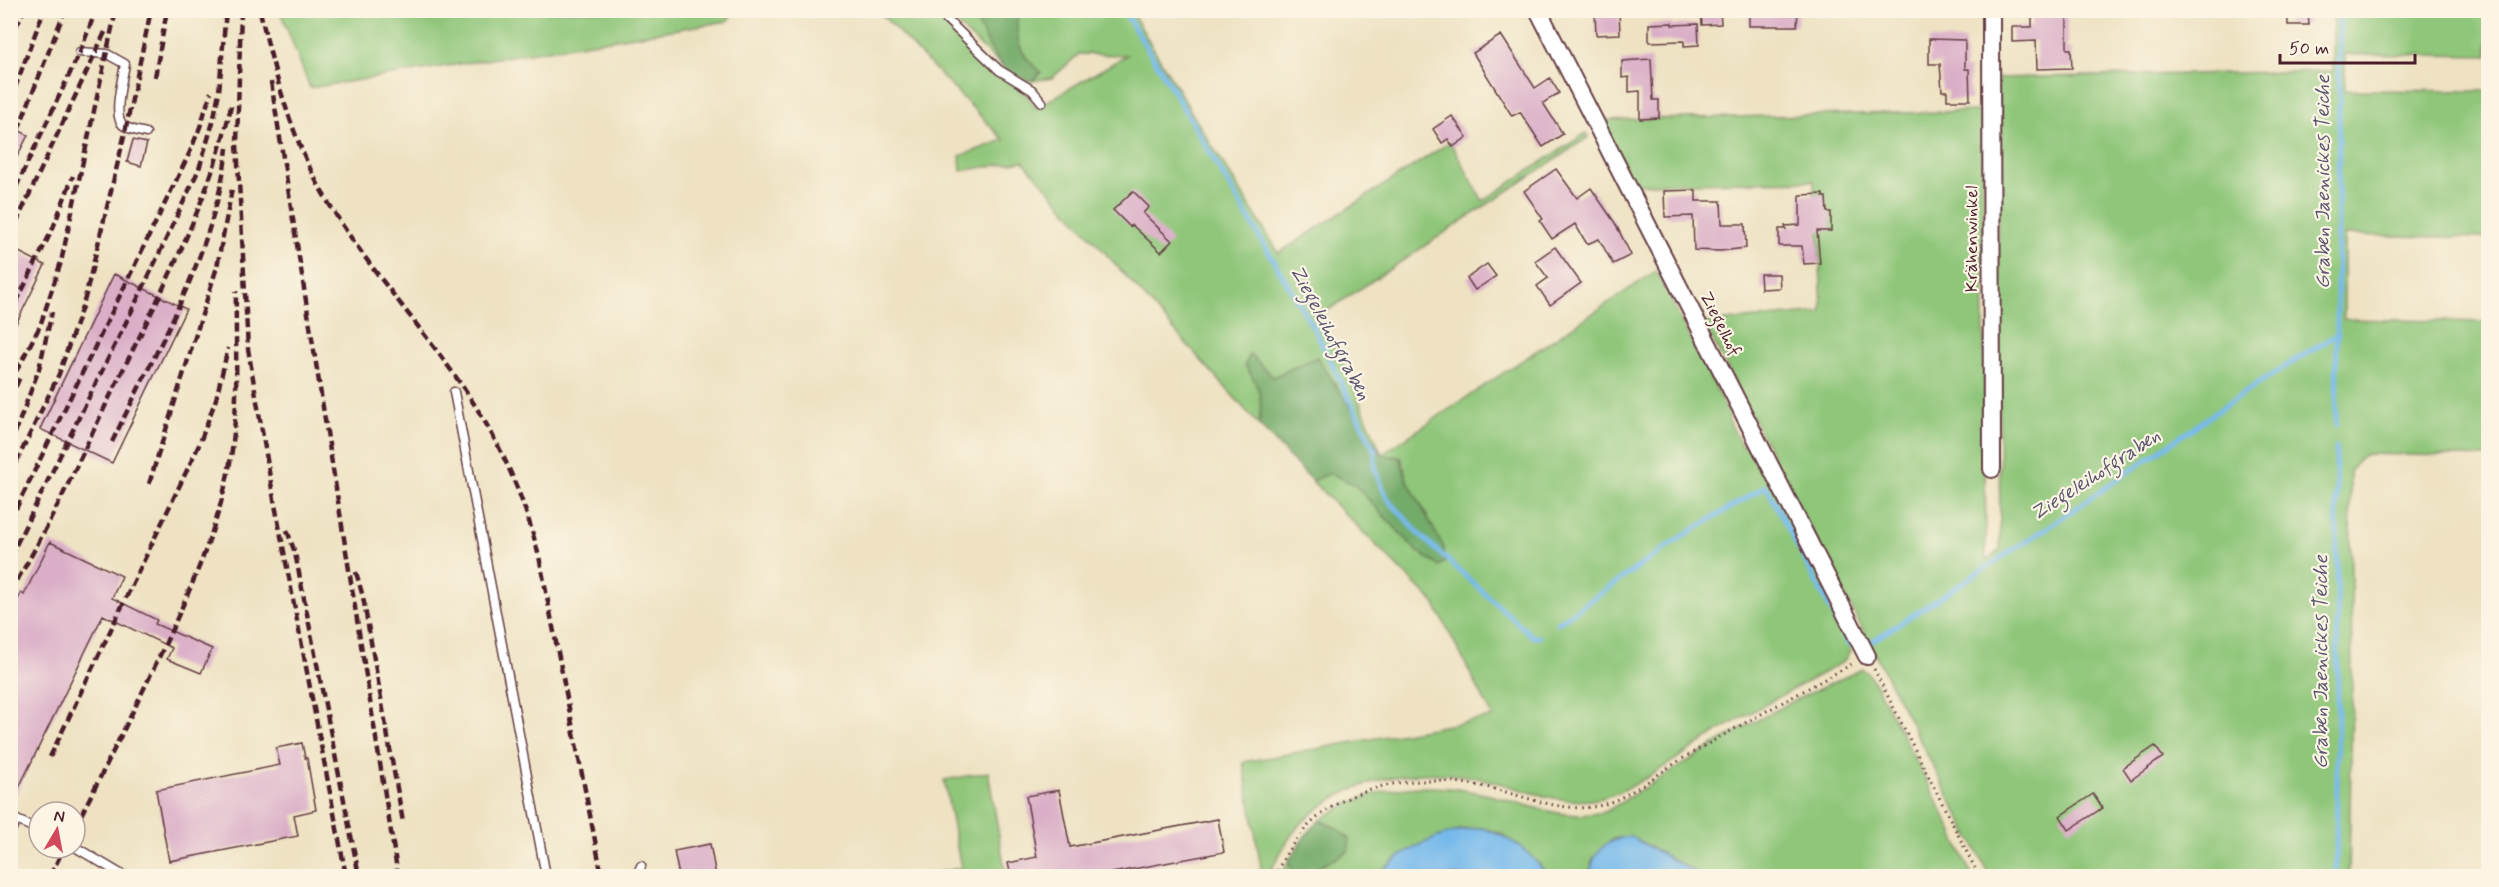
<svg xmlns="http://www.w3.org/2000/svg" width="2499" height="887" font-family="Mynerve,sans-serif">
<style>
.green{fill:#8fc679;stroke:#6c7252;stroke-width:1.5}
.forest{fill:#73ab69;stroke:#5e654a;stroke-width:1.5}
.water{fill:#76b9eb;stroke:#606c8b;stroke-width:1.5}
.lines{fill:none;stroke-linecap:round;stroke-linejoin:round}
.stream{stroke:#76b9eb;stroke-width:5}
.building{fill:#daaec7}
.service-casing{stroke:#633c42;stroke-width:11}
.minor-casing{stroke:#633c42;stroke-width:20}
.path{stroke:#633c42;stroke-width:3;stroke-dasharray:1.5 4.5;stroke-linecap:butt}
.service{stroke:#fff;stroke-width:8}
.minor{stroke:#fff;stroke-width:16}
.rail{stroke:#4a1f2b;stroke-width:4.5;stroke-dasharray:9 4.5;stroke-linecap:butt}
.labels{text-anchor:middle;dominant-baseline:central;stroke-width:4.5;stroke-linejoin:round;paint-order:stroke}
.street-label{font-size:18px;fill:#4a1f2b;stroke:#fcf5e5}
.water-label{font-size:20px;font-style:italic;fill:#59556e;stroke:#fcf5e5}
</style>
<rect width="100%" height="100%" fill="#fcf5e5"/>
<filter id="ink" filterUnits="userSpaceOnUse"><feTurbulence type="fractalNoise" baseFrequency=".0167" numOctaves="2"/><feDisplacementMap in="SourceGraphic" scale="12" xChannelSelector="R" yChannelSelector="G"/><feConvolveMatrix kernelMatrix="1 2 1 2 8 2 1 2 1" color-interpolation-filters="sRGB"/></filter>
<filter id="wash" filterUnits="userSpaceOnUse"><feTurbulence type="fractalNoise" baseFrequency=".008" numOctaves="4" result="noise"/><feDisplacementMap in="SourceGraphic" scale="24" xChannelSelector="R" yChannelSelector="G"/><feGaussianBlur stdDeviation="1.35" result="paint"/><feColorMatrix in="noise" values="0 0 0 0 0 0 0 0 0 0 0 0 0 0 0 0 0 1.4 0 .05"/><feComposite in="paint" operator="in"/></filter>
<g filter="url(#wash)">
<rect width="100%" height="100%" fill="#eee2c2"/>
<!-- green -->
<path class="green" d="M280 11V10L733 11 728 21 310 88Z
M878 11H931L981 60 1028 96 1036 108 1127 55 1079 54 1052 78 1032 81 1041 72C1017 54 1015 39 1018 11H1131L1202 130 1279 253 1450 142 1483 201 1586 133 1589 137 1319 316 1339 354 1382 454 1656 271 1730 417 1728 419 1742 447 1745 444H1753L1852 640C1852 649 1848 655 1843 662 1800 686 1757 708 1716 733 1685 752 1635 790 1602 798 1568 807 1528 791 1495 782 1428 764 1347 774 1297 828 1285 842 1278 858 1269 874L1261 868 1243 762 1493 717 1434 603 1312 481 1331 473 1355 485 1417 551 1428 517 1407 480 1401 457 1382 455 1317 358 1273 378 1250 355 1245 365C1261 389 1263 397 1259 425L1023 161 961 171 960 156 1004 140Z
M943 11H972L989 45 1005 69Z
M2333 11H2488V56L2345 54V90L2488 91V238L2344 235V319L2488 322V457L2366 454 2358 459 2350 472 2352 694 2349 876H1990L1704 323 1822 312 1818 213H1814V181L1633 184 1602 120 1982 111 1986 560 2000 550 1997 78 2333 71Z
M1862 669 1868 673 1876 685 1949 824 1972 876H1702L1630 836 1613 839 1601 850 1592 860 1590 876H1547L1539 864 1502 834 1482 828 1461 829 1416 847 1377 876H1281L1288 862 1293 872 1326 822 1319 821C1377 779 1442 781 1508 800 1541 809 1572 821 1607 811L1732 734 1791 702Z
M988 772 1006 876H918L961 868 944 780Z"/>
<!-- forest -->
<path class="forest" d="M972 11H1018C1015 39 1018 54 1041 72L1032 81C999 79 984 36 972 11Z
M1250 354 1273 377 1317 357 1382 455 1400 457 1407 480 1444 548 1445 562 1439 566 1417 551 1355 485 1331 473 1312 481 1259 425C1263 397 1261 389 1245 365Z
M1319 821 1337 828 1350 839 1348 852 1305 874 1293 872 1288 862 1305 836Z"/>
<!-- water -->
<path class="water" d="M1482 828C1510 837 1531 851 1547 876H1377C1402 849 1446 829 1482 828Z
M1630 836 1702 876H1590C1592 851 1605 840 1630 836Z"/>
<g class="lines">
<!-- stream -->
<path class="stream" d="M1123 10 1158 65 1317 334 1375 451V470L1387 498 1421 536 1533 637H1539
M2336 425 2340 10
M1558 623 1677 540 1766 486 1849 645
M1871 642 2047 528 2254 386 2338 334
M2336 876 2338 698 2336 447"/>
</g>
<g id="blocks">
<!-- building -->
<path class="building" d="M1595 10H1619L1620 34 1596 35Z
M1701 10H1720L1721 24 1702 25Z
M1749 10H1798L1797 26H1749Z
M2288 11H2308L2309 25H2288Z
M2067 13V49H2071L2072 68 2037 69 2036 41 2012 42V27H2032V14Z
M1672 23V25L1698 24 1699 45 1684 46V41L1649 42V24Z
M1501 35 1535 88 1550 78 1559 93 1543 103 1563 134 1543 147 1520 112 1512 116 1473 53Z
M1929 39 1965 40V69H1969L1970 100H1947V91H1942L1940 64H1929Z
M1651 59 1653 100H1659V118L1640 119V91L1629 92V77L1622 78V61Z
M1452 116 1467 137 1453 147 1448 139 1442 143 1433 129Z
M10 126 28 135 10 171Z
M133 140 147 143 141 166 127 162Z
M1556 169 1577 198 1591 188 1615 223 1631 255 1613 264 1599 239 1587 244 1575 224 1552 239 1540 221 1543 219 1524 191Z
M1696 190V201H1721L1722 224H1745L1746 248 1720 251 1694 250 1693 216 1665 217 1664 191Z
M1133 191 1149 207 1143 213 1172 241 1161 252 1132 225 1130 227 1113 210Z
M1823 194V197H1826L1827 212H1831V231H1817L1820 263 1804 264 1802 246H1779V229H1786L1785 226 1800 225V195Z
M1555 247 1581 283 1550 305 1537 286 1548 278 1535 261Z
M15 250 45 265 10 336V259Z
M1487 264 1496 276 1475 290 1467 278Z
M114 274 186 309 112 463 40 429Z
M1760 274H1779L1780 288 1761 289Z
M50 542 122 576 112 598 157 620 155 624 212 649 201 673 167 659 172 648 103 615 10 806V615L21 593 24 595Z
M302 743 305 758H307L316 810 294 815 298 836 169 861 156 790 280 765 276 748Z
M2155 746 2163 757 2131 780 2123 768Z
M1059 790 1070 847 1218 819 1224 852 1096 876H1089L1088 872 1063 876H1011L1008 863 1037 857 1026 796Z
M2093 794 2102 808 2069 830 2060 816Z
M710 844 716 876H679L674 851Z"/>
</g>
</g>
<g filter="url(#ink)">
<use href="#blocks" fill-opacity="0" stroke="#633c42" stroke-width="1.5"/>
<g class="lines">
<!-- service casing -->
<g class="service-casing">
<path id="service" d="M937 10 999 70 1032 90 1042 102
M80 52 107 54 125 64C123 77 112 116 123 125 129 130 139 131 146 133
M454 392 546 876
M10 817 39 830
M10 832 17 820
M75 847 124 876
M637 876 641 866"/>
</g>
<!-- minor casing -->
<g class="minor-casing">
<path id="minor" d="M1538 10 1867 656
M1991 10 1992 469"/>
</g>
<!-- path -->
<path class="path" d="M1874 669 1975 868
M1275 876C1312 788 1403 768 1490 788 1526 796 1568 816 1605 804 1633 795 1661 771 1687 756 1742 724 1798 694 1854 663"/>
<!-- service -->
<use href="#service" class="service"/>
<!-- minor -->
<use href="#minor" class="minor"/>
<!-- rail -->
<path class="rail" d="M241 10 237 144 248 349 272 489 346 876
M260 11C274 71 290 133 320 188 363 266 428 331 476 407 506 455 527 506 540 561L602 876
M10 39 24 10
M155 77 167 10
M271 82 398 876
M10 101 44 10
M18 130 65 10
M10 200 80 52 96 10
M10 236 106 30
M10 315 53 228 73 176
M10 383 40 326 61 262 116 10
M10 399 20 377
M112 442C157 348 215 253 227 148
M10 446 39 369 52 312
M10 475 59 374 85 298 124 137 151 10
M149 484 217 267 232 189
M10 521 189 154 200 127 211 92
M287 530 295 553 359 876
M10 557 143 288 199 169 213 122 219 92 226 10
M356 572 363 597 403 822
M10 592C49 529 79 460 112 392 158 298 209 205 232 102
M50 757 199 445 216 399 228 348
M75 827C105 768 134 710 162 651 192 586 222 521 232 450 239 398 235 343 236 291
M50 876 64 848"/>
</g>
</g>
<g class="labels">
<!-- street labels -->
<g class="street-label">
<text transform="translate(1972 239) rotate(-90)">Krähenwinkel</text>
<text transform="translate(1720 324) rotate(63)">Ziegelhof</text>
</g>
<!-- water labels -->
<g class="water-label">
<text transform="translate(2323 182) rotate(-90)">Graben Jaenickes Teiche</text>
<text transform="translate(1330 333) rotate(62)">Ziegeleihofgraben</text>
<text transform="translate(2096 475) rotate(-33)">Ziegeleihofgraben</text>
<text transform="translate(2321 662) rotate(-90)">Graben Jaenickes Teiche</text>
</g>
</g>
<!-- margin -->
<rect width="2499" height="887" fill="none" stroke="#fcf5e5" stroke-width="36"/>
<!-- north arrow -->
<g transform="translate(57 830) rotate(10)"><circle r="28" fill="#fcf5e5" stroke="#b59f9b" stroke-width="1.5"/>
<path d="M0-4.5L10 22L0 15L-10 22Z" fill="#d1495b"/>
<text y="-9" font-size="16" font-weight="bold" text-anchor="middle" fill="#4a1f2b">N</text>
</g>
<!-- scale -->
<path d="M2280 54v9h135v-9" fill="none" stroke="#4a1f2b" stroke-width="3"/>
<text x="2289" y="54" font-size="18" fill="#4a1f2b" stroke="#fcf5e5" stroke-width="4.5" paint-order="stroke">50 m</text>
</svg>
